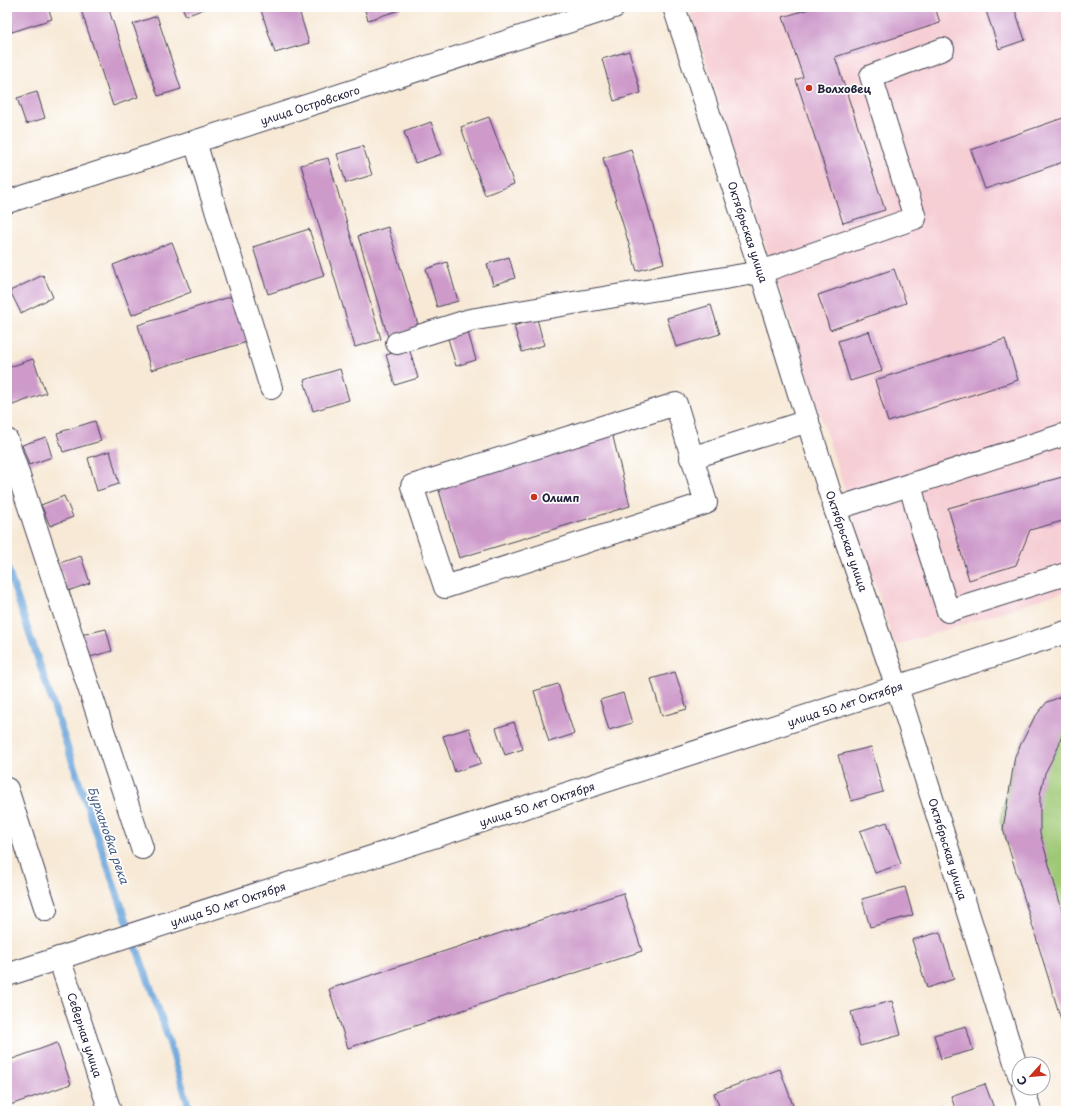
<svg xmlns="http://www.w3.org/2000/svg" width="1073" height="1118" font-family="'Playpen Sans',sans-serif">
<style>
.built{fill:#f6cfd5}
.green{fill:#9ec874;stroke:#607558}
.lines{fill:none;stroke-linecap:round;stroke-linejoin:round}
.stream{stroke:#69a4da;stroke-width:7}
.building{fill:#cd9aca}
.minor-casing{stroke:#424052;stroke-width:24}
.major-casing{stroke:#424052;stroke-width:24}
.minor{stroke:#fff;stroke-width:22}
.major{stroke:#fff;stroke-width:22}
.poi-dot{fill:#c8321e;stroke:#fff;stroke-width:1.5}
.labels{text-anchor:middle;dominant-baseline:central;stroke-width:3.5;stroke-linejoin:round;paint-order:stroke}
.poi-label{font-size:11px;font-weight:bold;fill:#22223b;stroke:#fff;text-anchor:start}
.street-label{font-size:11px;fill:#22223b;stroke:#fff}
.water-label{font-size:12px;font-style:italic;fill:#425c83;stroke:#fff}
</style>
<rect width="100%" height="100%" fill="#fff"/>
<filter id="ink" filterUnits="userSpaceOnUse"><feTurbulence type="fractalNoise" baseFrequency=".025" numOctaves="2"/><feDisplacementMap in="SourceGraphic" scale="8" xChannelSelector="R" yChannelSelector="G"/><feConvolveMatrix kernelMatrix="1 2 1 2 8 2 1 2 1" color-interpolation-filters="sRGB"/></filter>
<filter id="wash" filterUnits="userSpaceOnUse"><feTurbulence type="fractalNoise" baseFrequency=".012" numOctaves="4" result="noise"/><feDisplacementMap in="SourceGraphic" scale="16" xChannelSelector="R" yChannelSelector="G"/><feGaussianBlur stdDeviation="0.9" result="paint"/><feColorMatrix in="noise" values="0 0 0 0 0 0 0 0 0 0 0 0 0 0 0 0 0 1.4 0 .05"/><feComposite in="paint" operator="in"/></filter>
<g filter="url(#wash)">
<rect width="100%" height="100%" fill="#f7e9d6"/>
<!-- built -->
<path class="built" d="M712 7H1066V591L895 646 691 14Z"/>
<!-- green -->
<path class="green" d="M1066 703V1022L1000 821 1015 756 1034 718Z"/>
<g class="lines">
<!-- stream -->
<path class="stream" d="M7 567 108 868 163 1022 190 1111"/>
</g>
<g id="blocks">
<!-- building -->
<path class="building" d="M7 7H48L52 19 12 32 7 17Z
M80 7H108L138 97 113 106Z
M182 7H209L186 16Z
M260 7H298L309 43 275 53Z
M364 7H399L400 10 368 20Z
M815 7H935L940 23 835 57 885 210 843 223 796 80 803 77 783 17Z
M997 7H1014L1025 40 999 49 986 11Z
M157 16 181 89 158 96 133 24Z
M629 51 641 93 614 101 602 59Z
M37 92 45 118 26 124 17 98Z
M489 117 514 184 485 195 461 127Z
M1066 117V161L985 189 971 150Z
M431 122 442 154 415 163 404 132Z
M363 146 372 175 346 183 337 154Z
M631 149 664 263 637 271 603 158Z
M328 158 381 339 355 347 301 165Z
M388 227 419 328 388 337 358 236Z
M309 229 324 276 268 294 253 247Z
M172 242 191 292 132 315 113 265Z
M509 257 515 278 493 285 487 264Z
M447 262 458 301 437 307 426 269Z
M894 269 906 303 830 330 818 295Z
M43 275 53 297 21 313 10 291Z
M233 296 247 342 151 370 138 325Z
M711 305 720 334 676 347 667 318Z
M537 319 544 345 522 352 514 326Z
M467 329 476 360 456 366 447 335Z
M869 331 882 371 850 381 838 341Z
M1005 339 1018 380 888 422 875 380Z
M409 348 418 378 395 385 386 355Z
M33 359 46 393 7 407V368Z
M340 369 349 400 313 411 304 380Z
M95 421 101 441 63 452 57 433Z
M612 433 630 506 459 558 438 487Z
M46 437 52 457 29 465 22 445Z
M110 451 119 484 97 491 88 458Z
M1066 476V520L1030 530 1016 565 969 580 948 508Z
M64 496 73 517 50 526 41 505Z
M81 556 90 583 68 591 59 563Z
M106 629 112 651 86 658 81 635Z
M675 672 687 709 662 716 651 679Z
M558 684 574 734 549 742 534 691Z
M623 693 632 723 609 730 600 700Z
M1066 695V724L1057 750 1045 773 1040 795V833L1066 924V1036L1003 829 1015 756 1034 718 1047 702Z
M514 722 523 749 505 755 496 728Z
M469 728 481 763 455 772 443 736Z
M871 747 883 792 851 801 838 755Z
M887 822 901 864 875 873 860 831Z
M905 887 913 915 870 927 862 899Z
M623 893 642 951 348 1048 329 989Z
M940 932 954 979 927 988 912 940Z
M892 1001 901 1035 860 1046 851 1012Z
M966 1026 973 1050 941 1059 934 1035Z
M57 1043 71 1084 7 1106V1061Z
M780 1069 795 1111H721L714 1093Z
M985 1084 995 1111H956L951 1096Z
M944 1107 945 1111H932Z"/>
</g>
</g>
<g filter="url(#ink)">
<use href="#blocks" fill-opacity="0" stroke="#424052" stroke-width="1"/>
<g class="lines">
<!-- minor casing -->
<g class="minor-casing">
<path id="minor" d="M195 142 271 388
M7 202 614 7
M397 343 470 320 761 272 915 218 871 76 943 49
M676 404 706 503 445 587 412 486Z
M7 440 142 848
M691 458 808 421
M910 485 922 529 948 611 1066 574
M835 509 1066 434
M7 789 46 910
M59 958 110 1111"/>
</g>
<!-- major casing -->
<g class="major-casing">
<path id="major" d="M674 7 761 272 835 509 897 687 1019 1075
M7 975 1066 632
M1023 1088 1030 1111"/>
</g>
<!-- minor -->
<use href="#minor" class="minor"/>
<!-- major -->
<use href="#major" class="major"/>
</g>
</g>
<!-- markers -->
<g class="poi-dot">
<circle cx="809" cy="88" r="4"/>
<circle cx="534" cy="497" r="4"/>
</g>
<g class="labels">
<!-- poi labels -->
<g class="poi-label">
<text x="817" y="88">Волховец</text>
<text x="542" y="497">Олимп</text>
</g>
<!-- street labels -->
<g class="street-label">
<text transform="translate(310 105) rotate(-18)">улица Островского</text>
<text transform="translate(748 232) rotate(72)">Октябрьская улица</text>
<text transform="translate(847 541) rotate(71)">Октябрьская улица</text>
<text transform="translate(845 704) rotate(-18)">улица 50 лет Октября</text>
<text transform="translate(537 804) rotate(-18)">улица 50 лет Октября</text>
<text transform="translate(948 849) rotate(73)">Октябрьская улица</text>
<text transform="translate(228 904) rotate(-18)">улица 50 лет Октября</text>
<text transform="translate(85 1035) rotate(72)">Северная улица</text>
</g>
<!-- water labels -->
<g class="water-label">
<text transform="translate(109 835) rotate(71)">Бурхановка река</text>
</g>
</g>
<!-- margin -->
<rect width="1073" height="1118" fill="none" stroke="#fff" stroke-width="24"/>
<!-- north arrow -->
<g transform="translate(1031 1076) rotate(243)"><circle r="19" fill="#ffffff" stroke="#a7a7b1"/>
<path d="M0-3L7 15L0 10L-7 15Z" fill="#c8321e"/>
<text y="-6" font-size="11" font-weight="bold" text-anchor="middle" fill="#22223b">С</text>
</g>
</svg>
